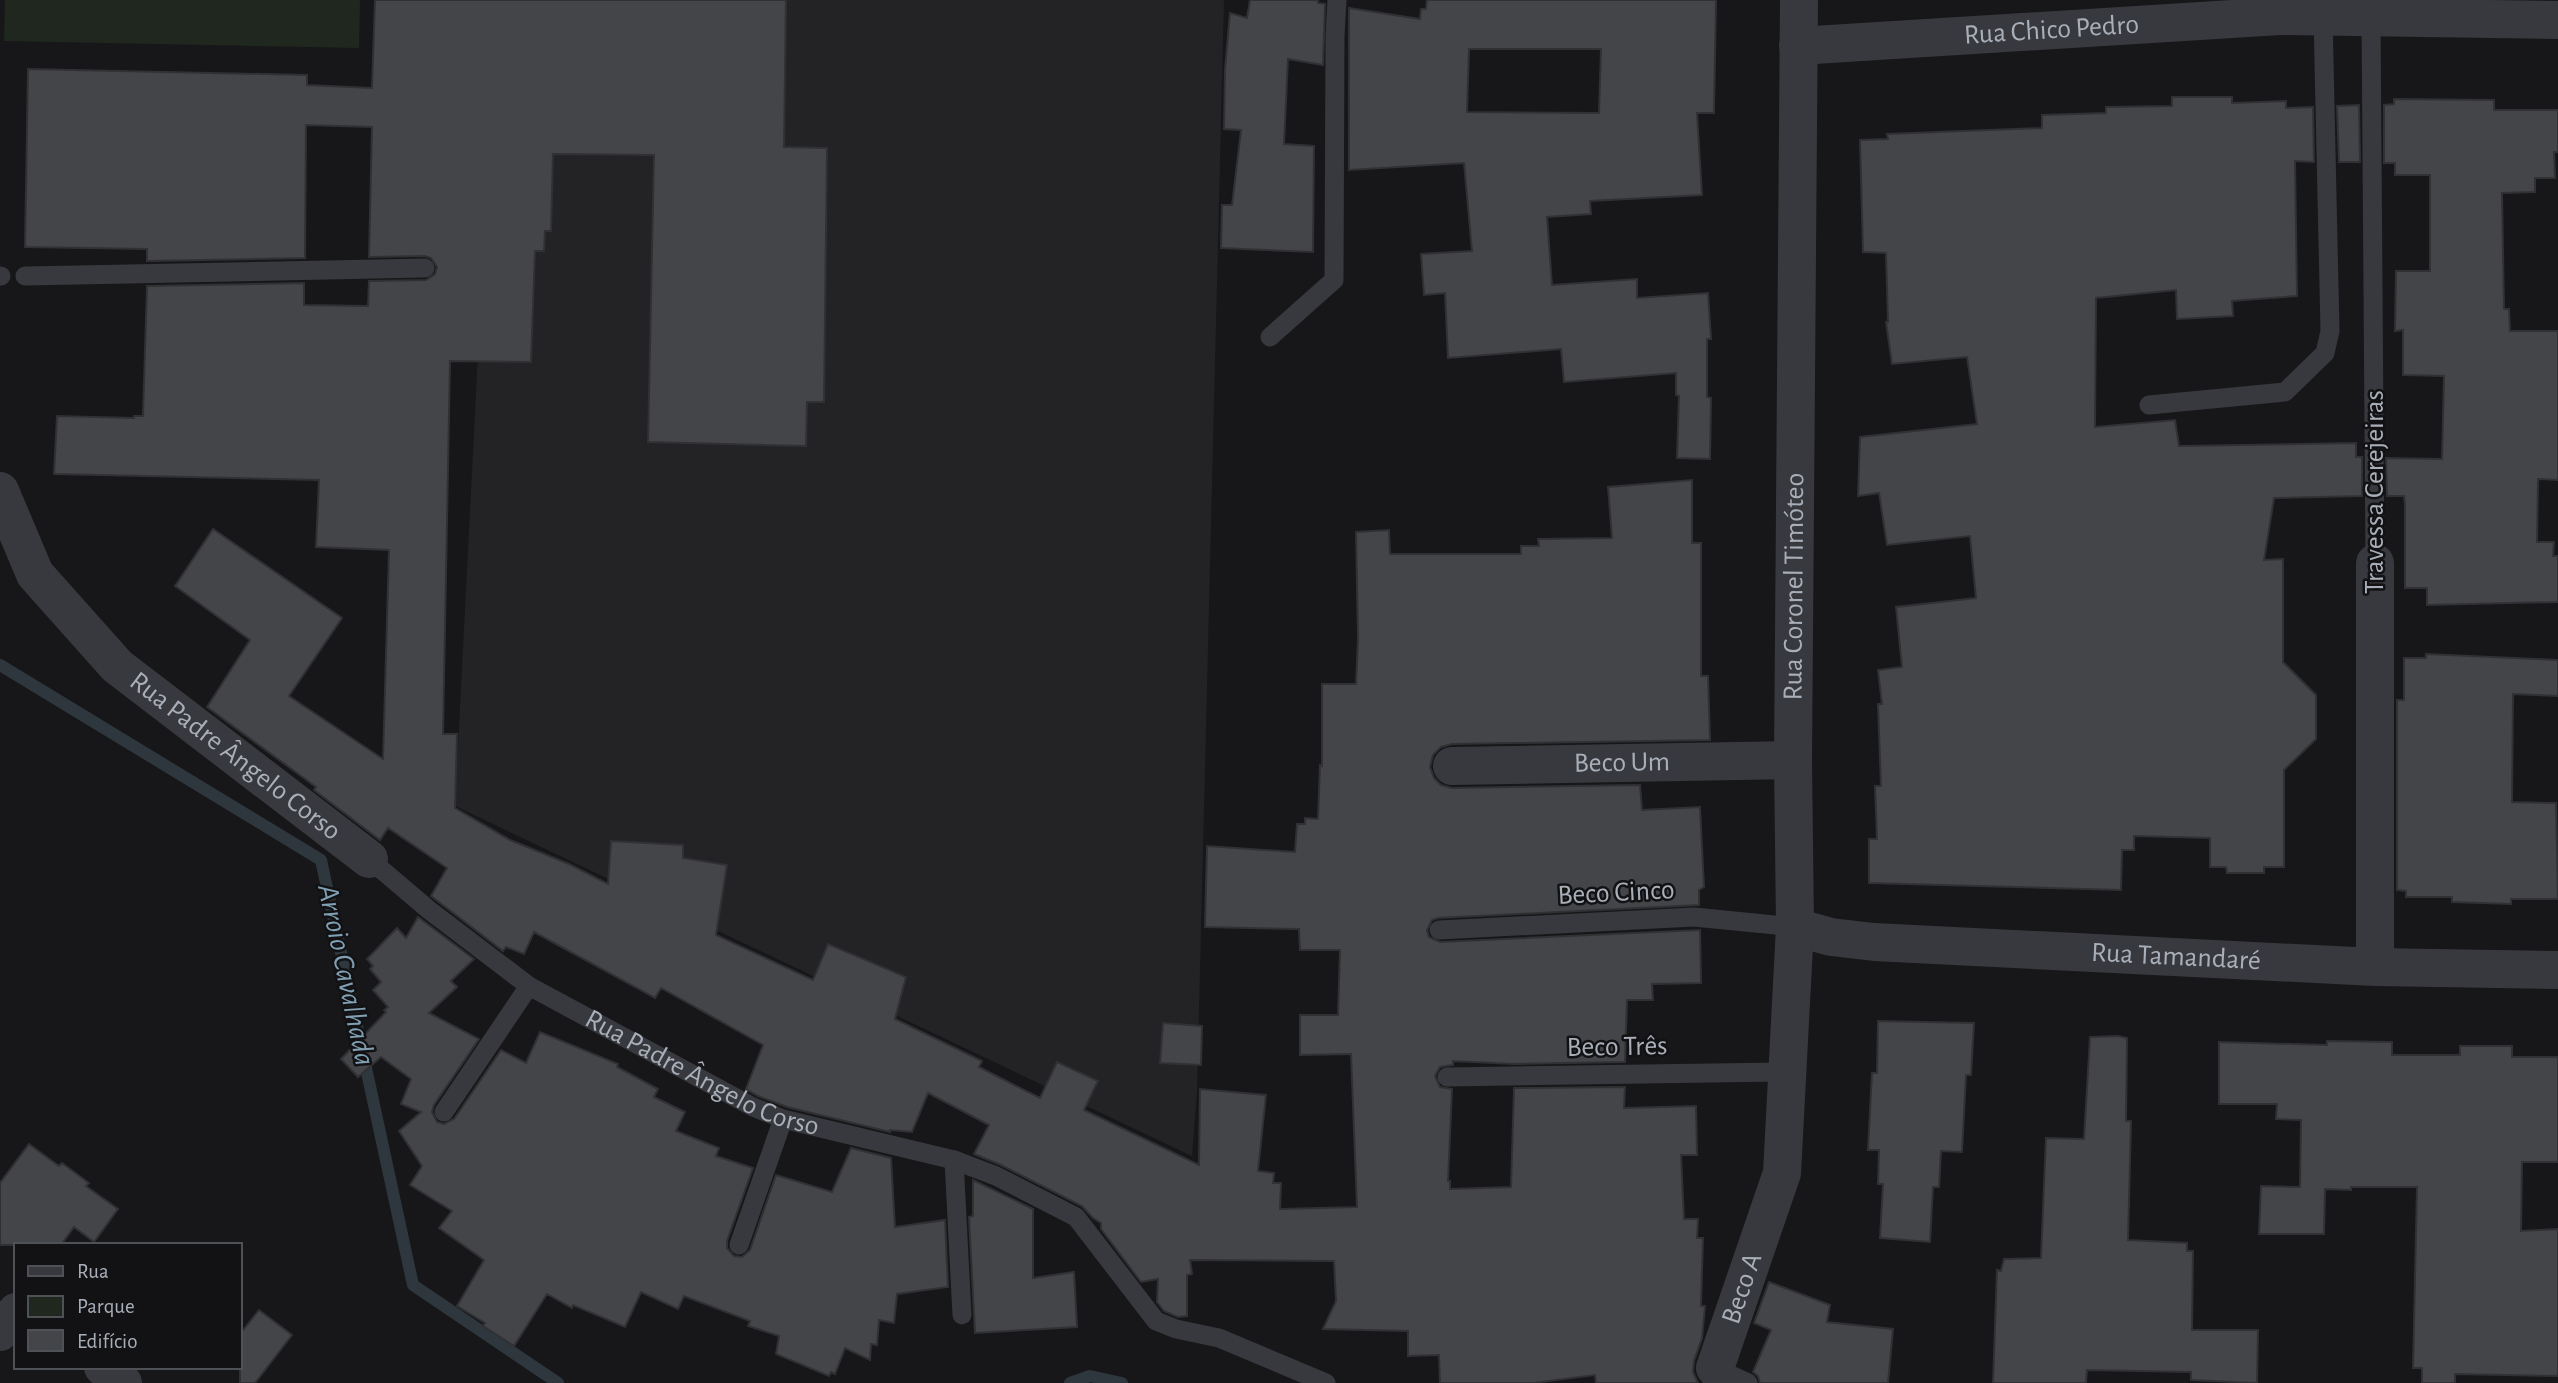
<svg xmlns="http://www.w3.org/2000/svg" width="2558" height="1383" font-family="'Alegreya Sans',sans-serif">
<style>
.built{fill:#232326}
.green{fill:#1f271f}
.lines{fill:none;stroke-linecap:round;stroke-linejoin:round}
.stream{stroke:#2d373d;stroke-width:12}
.building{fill:#434549;stroke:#313135;stroke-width:2;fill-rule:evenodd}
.service{stroke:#38393e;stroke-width:19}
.minor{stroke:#38393e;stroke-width:38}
.labels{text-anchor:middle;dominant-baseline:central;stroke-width:5;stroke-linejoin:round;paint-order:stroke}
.street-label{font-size:28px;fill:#a9afb9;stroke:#121214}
.water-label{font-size:30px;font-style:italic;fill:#81a0b3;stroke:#121214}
</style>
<rect width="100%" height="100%" fill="#171719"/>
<!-- built -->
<path class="built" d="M496 0H1224L1197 1091 1192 1156 455 806Z"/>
<!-- green -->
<path class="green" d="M5 0H360L359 48 4 41Z"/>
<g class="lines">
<!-- stream -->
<path class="stream" d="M0 665 321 860 413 1285 558 1383
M1070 1383 1090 1376 1122 1383"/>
</g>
<!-- building -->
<path class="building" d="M375 0H786L784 147 827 148 824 402H807L806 446 648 442 654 155 553 154 551 231H545L544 251H535L531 362 450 361 443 734H457L455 808 510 840 569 864 608 884 611 841 683 845V858L727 865 716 935 813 980 828 944 906 977 895 1019 982 1061 979 1067 1040 1098 1057 1062 1098 1081 1084 1110 1199 1165 1200 1089 1266 1095 1258 1171 1274 1173 1273 1183H1281L1280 1209 1357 1207 1351 1054 1300 1055V1015H1338L1340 950H1300L1299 929 1205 927 1207 846 1295 852 1297 824H1305V818L1318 819 1320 765 1322 766V684H1356L1358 639 1356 532 1389 530 1390 554H1521V546H1539L1538 539 1612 538 1608 487 1692 480V543H1701V676H1708L1710 740 1452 744 1441 747 1433 755 1430 767 1434 778 1441 785 1452 788 1640 785 1642 810 1700 807 1704 887 1699 890V905L1438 918 1432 920 1427 930 1429 937 1440 942 1700 930 1701 983 1652 984 1653 1000H1627L1625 1062 1515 1064 1453 1061V1065L1440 1067 1435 1076 1440 1087 1452 1089 1448 1181H1450V1189L1511 1187 1514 1088 1625 1087 1624 1108 1696 1106 1697 1155H1681L1684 1219H1698L1697 1238H1703L1701 1306H1705L1702 1338 1694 1361 1693 1372 1698 1383H1596L1595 1375 1533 1383H1440L1439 1355 1408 1356V1331L1323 1329 1336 1301 1334 1261 1190 1260 1192 1274 1187 1275V1316L1178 1317 1164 1311 1157 1302 1158 1279 1141 1282 1101 1229V1223L1093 1218 1082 1206 1001 1165 974 1154 989 1125 928 1093 912 1132 890 1130V1132L787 1107 758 1096 746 1089 763 1045 661 988 655 998 534 932 524 954 506 947 503 951 431 896 447 868 388 828 380 840 314 790 316 787 207 707 250 640 175 586 213 529 342 618 289 696 383 759 389 550 316 547 319 480 54 474 57 416 134 418V416H143L147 286 304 283V305L368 306 369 281 426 280 435 274 437 267 431 258 425 256 369 257 372 127 306 125 305 258 147 261V249L25 247 28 69 307 75V85L372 88Z
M1250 0H1318V3L1325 4 1323 65 1288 59 1284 144 1314 146 1313 252 1221 248 1222 205H1232L1241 130 1224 129 1225 69 1230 13 1247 18Z
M1427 0H1716L1714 113H1697L1702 195 1590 201 1591 214 1547 217 1552 285 1637 279V298L1708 293 1711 339H1707V397L1711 398 1710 459 1677 458 1679 396 1676 395V373L1564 382 1561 349 1448 358 1445 293 1424 295 1421 254 1472 251 1464 163 1349 170V8L1420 19 1421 9H1426ZM1469 49H1601L1599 113 1467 112Z
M2172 97H2232V103L2286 101V108L2313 107 2314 162 2295 161 2297 296 2232 301 2233 316 2177 319 2176 290 2096 298 2095 427 2175 420 2179 446 2356 443V457H2362V496L2274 498 2264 560 2283 559V662L2316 695V739L2284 770V867H2264V873H2227L2226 867H2210V838L2134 836V850H2122L2121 890 1869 883V839H1877L1875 786H1881L1878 704H1882L1878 670 1902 667 1896 607 1976 598 1970 536 1887 545 1879 493 1858 496 1860 437 1977 424 1967 357 1892 364 1886 322H1888L1886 253 1863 252 1860 140 1888 139 1887 134 2042 128V115L2106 113V107L2172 106Z
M2394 99 2494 100V110H2558V152H2554L2555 178H2535V192L2502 193 2504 309H2509L2510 331H2558V480L2538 479 2537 542H2554L2553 556H2558V602L2427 605V588H2405V505L2404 496H2387L2386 458 2442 459 2444 376 2403 375V330L2395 331 2396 271H2430V175H2395V163H2384V105L2394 104Z
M2359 105 2360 162H2339L2337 106Z
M2426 654 2558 660V696L2513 694 2512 802 2556 803 2558 899H2511V904L2452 902V897H2406V891L2397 890V700H2404V658H2426Z
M418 917 474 959 451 981 457 987 429 1013 479 1039 434 1105 432 1112 437 1122 444 1124 454 1119 501 1050 526 1063 540 1032 618 1064 617 1067 658 1089 654 1097 685 1112 676 1131 719 1148 716 1156 753 1168 727 1241V1248L734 1256 742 1257 750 1250 776 1175 832 1192 851 1148 891 1158 895 1227 945 1220 948 1287 897 1294 894 1323 879 1320 877 1345 871 1344 870 1360 845 1348 835 1374 831 1372 829 1376 776 1354 779 1336 748 1326 750 1321 684 1296 678 1309 641 1292 625 1327 573 1305 572 1308 547 1294 514 1346 483 1326 485 1323 457 1306 484 1260 439 1228 452 1211 410 1185 422 1166 399 1131 421 1112 401 1104 411 1079 381 1057 358 1077 341 1059 386 1012 384 1010 388 1007 373 990 381 982 370 969 373 966 367 959 397 928 406 938Z
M1878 1021 1974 1023 1971 1075H1966L1962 1152 1941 1151 1939 1187H1933L1930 1242 1880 1238 1883 1184H1878L1879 1150H1868L1872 1073H1877Z
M1163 1023 1202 1026 1201 1065 1160 1063Z
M2118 1036 2127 1038 2126 1121H2131L2128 1240 2187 1243V1251H2193L2192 1330H2258L2257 1383 2191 1380V1372L2087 1370 2086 1383H1993L1997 1270 2001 1271 2004 1259 2041 1258 2046 1138 2084 1139 2090 1037Z
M2327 1041 2392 1042V1055H2460V1046H2512V1057H2558V1162H2522L2521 1231 2558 1229V1376L2455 1374V1383H2422V1368H2413L2417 1187H2351V1190L2325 1189 2324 1234H2259L2261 1186 2300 1187 2301 1120 2276 1119 2277 1104H2219V1042L2327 1045Z
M29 1144 59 1166 62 1163 89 1183 86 1186 118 1209 94 1242 74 1227 61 1245H0V1183Z
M973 1180 1033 1209V1278L1074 1272 1077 1327 975 1333 969 1217 973 1216Z
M1769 1282 1830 1305 1827 1322 1893 1329 1888 1383H1760L1758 1376 1753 1372 1771 1330 1754 1323Z
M259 1310 292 1335 255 1383H240V1334Z"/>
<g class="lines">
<!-- service -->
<g class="service">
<path d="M2371 17 2375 563"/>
<path d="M0 276H1"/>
<path d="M25 276 425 268"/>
<path d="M1270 337 1334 280 1335 36 1337 0"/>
<path d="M2149 405 2285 392 2325 353 2330 331 2323 16"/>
<path id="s1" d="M369 859 429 910 529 986 753 1107 783 1119 954 1160 996 1176 1076 1217 1156 1321 1176 1329 1219 1338 1326 1383"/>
<path d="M1439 930 1694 917 1795 927"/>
<path d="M1447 1077 1787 1072"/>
<path d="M444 1112 529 986"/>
<path d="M954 1160 962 1315"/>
<path d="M739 1245 783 1119"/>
<path d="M1715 1368 1748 1383"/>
</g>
<!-- minor -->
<g class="minor">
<path id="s2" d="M1798 46 2280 16 2558 20"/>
<path id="s3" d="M0 491 35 574 117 666 369 859"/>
<path id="s4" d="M1452 766 1793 760"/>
<path id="s5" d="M1795 927 1831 937 1874 942 2375 967 2558 970"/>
<path d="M2375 967V563"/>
<path d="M0 1332 16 1312"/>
<path d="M103 1367 123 1383"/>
<path id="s6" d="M1715 1368 1782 1173 1795 927 1793 760 1799 0"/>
</g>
</g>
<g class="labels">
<!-- street labels -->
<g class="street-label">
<text stroke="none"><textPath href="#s2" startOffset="254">Rua Chico Pedro</textPath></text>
<text transform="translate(2375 492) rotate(-90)">Travessa Cerejeiras</text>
<text stroke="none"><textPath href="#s6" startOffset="793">Rua Coronel Timóteo</textPath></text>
<text stroke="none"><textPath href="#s3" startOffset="362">Rua Padre Ângelo Corso</textPath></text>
<text stroke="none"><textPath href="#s4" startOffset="170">Beco Um</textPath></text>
<text transform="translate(1616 893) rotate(-3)">Beco Cinco</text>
<text stroke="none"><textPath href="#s5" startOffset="383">Rua Tamandaré</textPath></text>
<text transform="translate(1617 1047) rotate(-1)">Beco Três</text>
<text stroke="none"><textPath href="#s1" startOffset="399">Rua Padre Ângelo Corso</textPath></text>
<text stroke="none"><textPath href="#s6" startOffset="84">Beco A</textPath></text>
</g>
<!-- water labels -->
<g class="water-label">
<text transform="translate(346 975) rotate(78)">Arroio Cavalhada</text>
</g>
</g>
<!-- legend -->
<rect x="14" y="1243" width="228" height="126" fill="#121214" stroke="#4e5156" stroke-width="2"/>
<rect x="28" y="1266" width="35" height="10" fill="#38393e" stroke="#4e5156" stroke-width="2"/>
<text x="77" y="1278" font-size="21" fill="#a9afb9">Rua</text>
<rect x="28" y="1296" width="35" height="21" fill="#1f271f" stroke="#4e5156" stroke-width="2"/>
<text x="77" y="1313" font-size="21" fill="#a9afb9">Parque</text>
<rect x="28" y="1330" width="35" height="21" fill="#434549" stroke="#4e5156" stroke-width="2"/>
<text x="77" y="1348" font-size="21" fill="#a9afb9">Edifício</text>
</svg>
